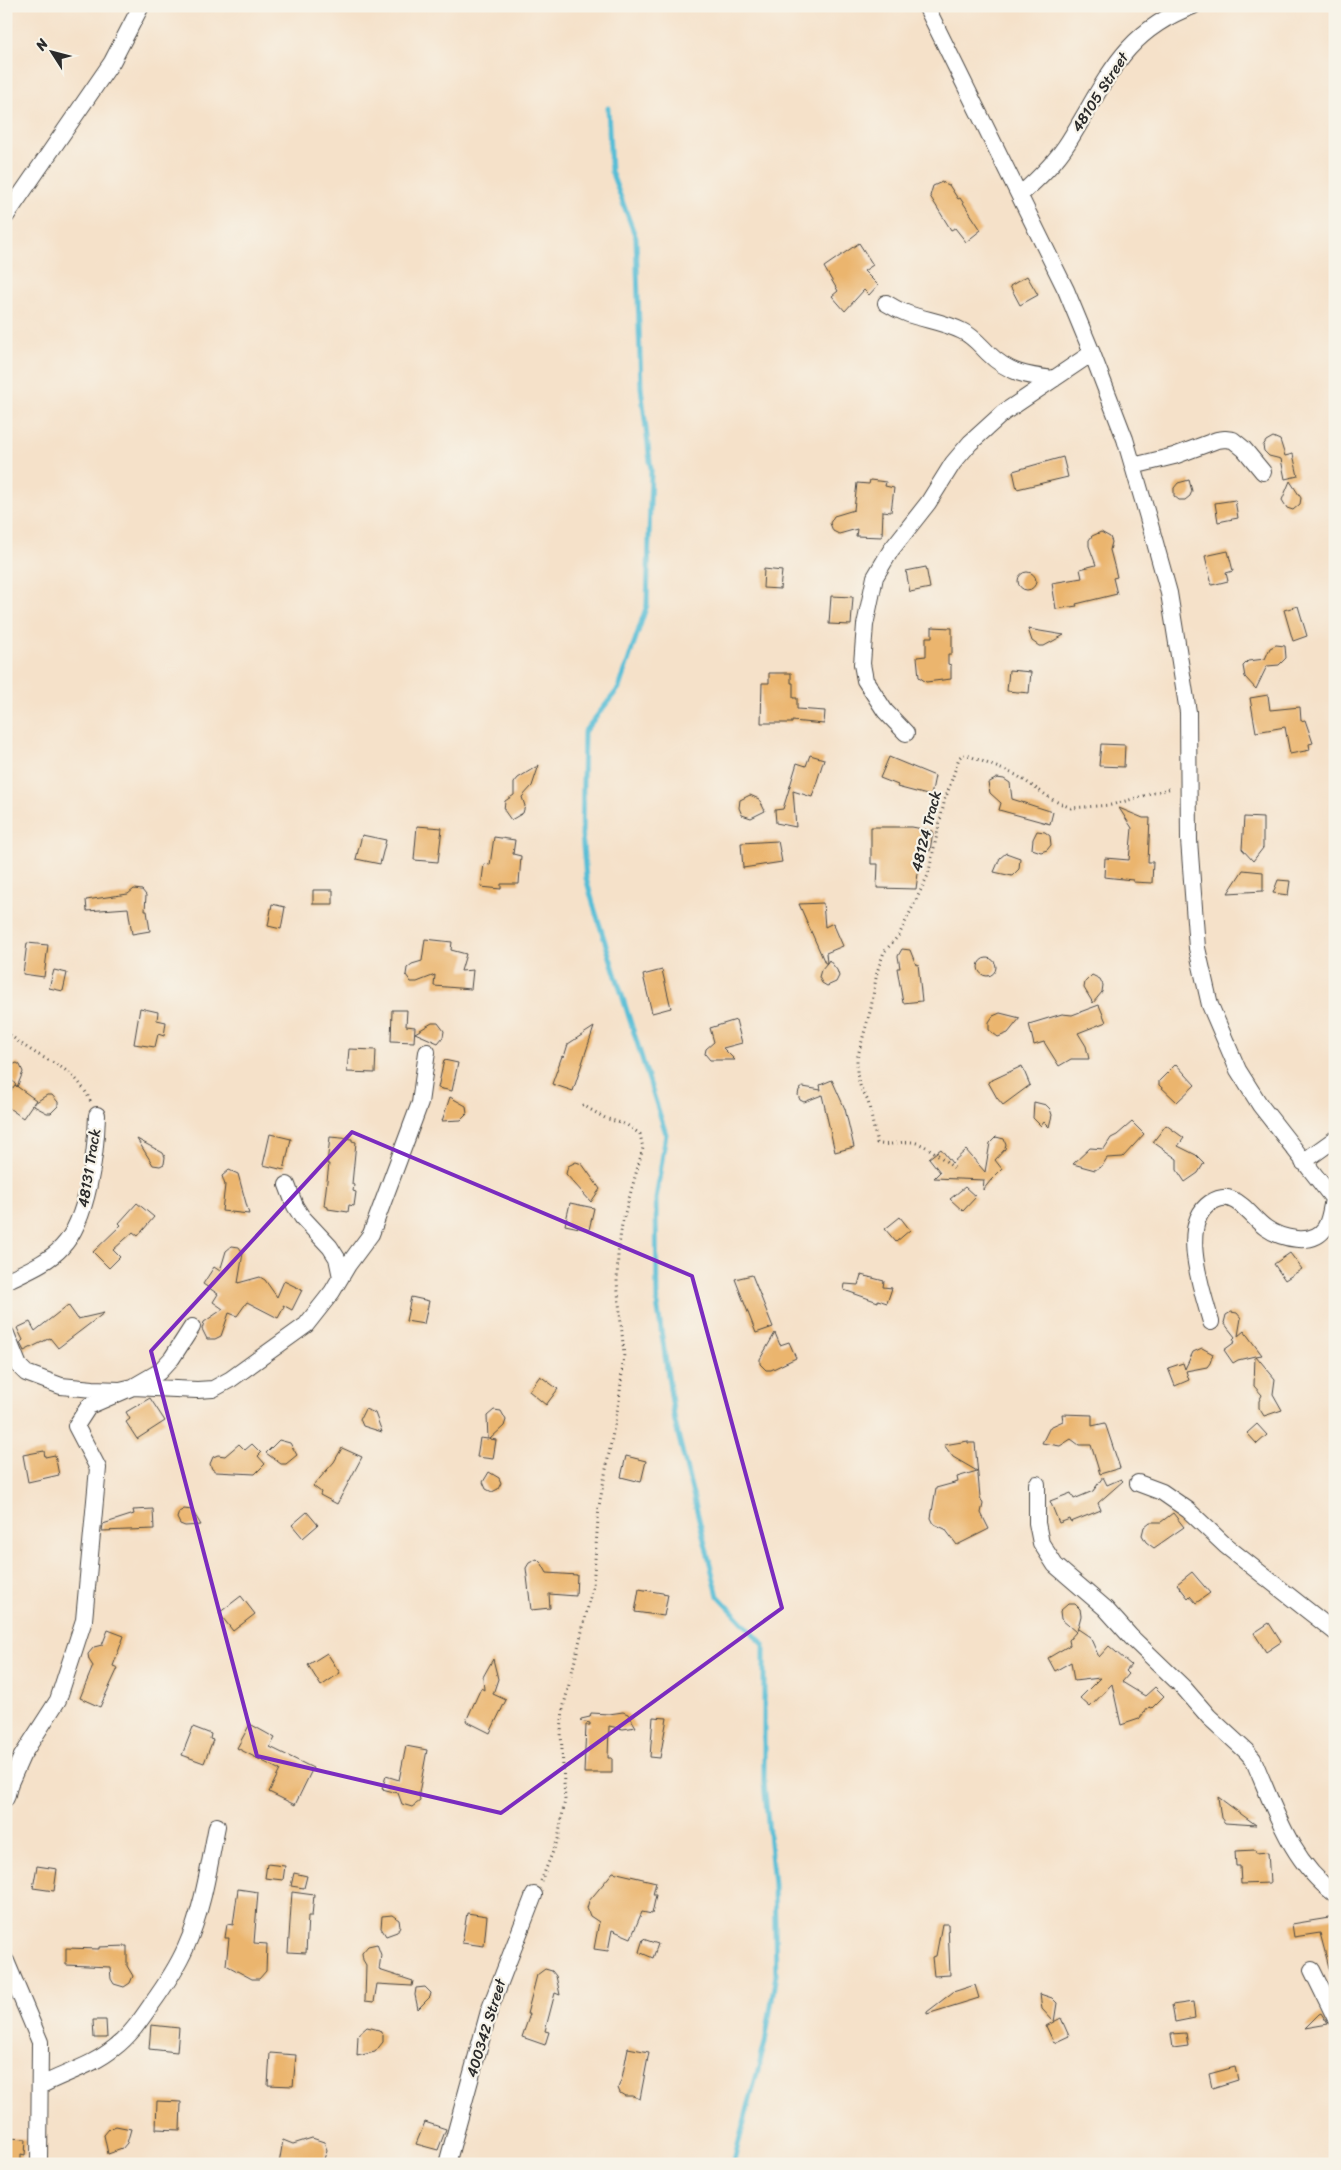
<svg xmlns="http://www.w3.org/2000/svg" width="1341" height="2170" font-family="Sriracha,sans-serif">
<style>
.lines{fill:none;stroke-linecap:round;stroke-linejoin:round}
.stream{stroke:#58bed6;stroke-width:5}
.building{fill:#ebb56e}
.minor-casing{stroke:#494643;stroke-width:18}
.path{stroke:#494643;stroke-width:3;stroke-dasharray:1 4;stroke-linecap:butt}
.minor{stroke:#fff;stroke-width:16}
.marked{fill:none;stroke:#7b2cbf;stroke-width:4;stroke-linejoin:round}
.labels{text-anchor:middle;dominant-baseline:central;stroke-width:4.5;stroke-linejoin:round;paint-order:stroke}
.street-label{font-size:15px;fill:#2b2b2b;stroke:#f7f3e8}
</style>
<rect width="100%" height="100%" fill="#f7f3e8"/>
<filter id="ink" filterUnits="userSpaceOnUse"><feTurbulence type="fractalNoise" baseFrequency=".02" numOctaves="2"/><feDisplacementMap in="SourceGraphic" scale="10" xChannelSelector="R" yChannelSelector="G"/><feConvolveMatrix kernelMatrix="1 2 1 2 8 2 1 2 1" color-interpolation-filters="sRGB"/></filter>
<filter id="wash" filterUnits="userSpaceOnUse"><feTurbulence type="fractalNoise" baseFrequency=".0096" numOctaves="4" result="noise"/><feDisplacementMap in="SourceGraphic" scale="20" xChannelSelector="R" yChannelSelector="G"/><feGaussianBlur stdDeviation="1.12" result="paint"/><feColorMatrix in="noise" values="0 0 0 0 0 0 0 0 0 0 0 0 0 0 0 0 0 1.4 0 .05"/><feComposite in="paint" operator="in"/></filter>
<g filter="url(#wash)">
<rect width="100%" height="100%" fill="#f5e1c9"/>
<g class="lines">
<!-- stream -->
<path class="stream" d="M608 108 611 171 636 238 641 387 651 470 647 605 619 688 584 732 582 835 586 878 594 907 666 1134 656 1199 657 1303 675 1422 718 1596 764 1645V1782L774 1884 776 1974 765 2043 733 2164"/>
</g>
<g id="blocks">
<!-- building -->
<path class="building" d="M942 182 949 185 958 199 960 198 981 230 966 242 955 228 951 230 930 196 933 186Z
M859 243 873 265 864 271 878 285 869 295 864 290 845 311 832 296 838 291 824 267Z
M1027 276 1038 295 1020 305 1010 286Z
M1273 437 1280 440 1285 456 1293 454 1298 476 1285 479 1281 459 1269 456 1264 451 1263 446 1266 441Z
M1063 457 1068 477 1017 489 1013 471Z
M870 480 886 482 885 486 894 488 891 512 883 511 882 537 856 536 857 529 839 534 833 531 830 523 834 516 854 510 857 483 869 484Z
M1189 480 1192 491 1190 496 1185 500H1179L1174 496V488L1178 483Z
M1290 481 1301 498 1300 504 1293 510 1287 508 1282 500Z
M1235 500 1238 518 1218 522 1215 503Z
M1101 532 1110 537 1112 542 1110 550 1117 577 1113 578 1117 594 1076 604 1077 606 1056 609 1052 583 1082 578 1080 569 1096 565 1089 546V540L1092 536Z
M1228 551 1233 571 1226 573 1228 581 1212 585 1205 556Z
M926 567 930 588 910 592 906 571Z
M764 569 782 571 780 589 763 588Z
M1018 581a9 9 0 1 1 18 0a9 9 0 1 1-18 0Z
M831 596 853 597 851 625 829 624Z
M1298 606 1307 636 1293 641 1284 610Z
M932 627 952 628V654H948V664L951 665V679L926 682 919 677 917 657 926 656V637H932Z
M1028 629 1064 635 1044 646H1039L1032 641Z
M1276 645 1285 646 1286 658 1279 665 1267 666 1256 689 1245 677 1243 666 1248 661 1265 659 1270 648Z
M1009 670 1031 672 1029 693 1007 691Z
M769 673H791V683H793V698H797V709L825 711 824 724 792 721V723H761L762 683H769Z
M1268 695 1270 710 1300 707 1301 721 1305 720 1313 743 1309 744 1310 750 1290 754 1285 727 1256 732 1250 698Z
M1101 744 1125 745 1124 767 1099 766Z
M810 755 824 759 812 797 793 791 796 827 776 823 775 810 783 809 797 763 806 766Z
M889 757 935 776 931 796 897 787 898 785 880 778Z
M539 765 532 786 522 797 525 806 523 813 511 820 504 810 505 801 514 795V783L518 778Z
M997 778 1004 779 1010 783 1012 799 1053 812 1050 824 999 810 1001 803 990 793 988 783Z
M750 795 759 799 765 811 751 818 742 815 739 808 740 800Z
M1119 808 1143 818H1150L1148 862H1153L1152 883 1133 882V880L1104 877 1105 858 1129 860 1132 828Z
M1244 817 1263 818V848L1253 861 1242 849Z
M417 826 442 828 438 862 414 860Z
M871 827H912L933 831 930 851 921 850 916 889 877 888 878 864H871Z
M1037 831 1045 832 1050 836 1051 845 1047 850 1041 852 1032 849 1033 839Z
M362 835 386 840 380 864 356 859Z
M494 837 515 840 513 854 521 856 519 884H501V889L481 887 484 864 490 865Z
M778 841 782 862 743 868 741 843Z
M1006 853 1020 858 1019 869 1012 876 994 872 1000 858Z
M1243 870 1263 872V891L1228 893Z
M1278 880 1290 881 1288 895 1273 893Z
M134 889 142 890 146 895 145 911H147L150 931 132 934 128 908 87 911 86 900 128 894Z
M313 890H333V904H313Z
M823 903 825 927 833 923 843 946 826 953 827 963 829 960 837 970 839 976 836 982 827 986 822 983 819 977 821 970 827 963H825L799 904Z
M272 904 285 907 281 929 268 926Z
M425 939 452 942 451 950 466 954 461 971 473 970 471 989 434 986 435 975 417 982H411L406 975 407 968 412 964 422 961Z
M27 943 48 945 44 977 23 974Z
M902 949 910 950 916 965 918 964 922 1001 903 1003 897 968H900L898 956Z
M978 967a9 9 0 1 1 18 0a9 9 0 1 1-18 0Z
M54 970 67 973 63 991 49 988Z
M662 970 671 1008 652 1013 643 975Z
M1092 975 1100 979 1103 985 1102 992 1093 1003 1084 988 1085 982Z
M1099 1005 1106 1022 1078 1033 1086 1046 1089 1059H1071L1059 1066 1044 1042 1034 1045 1029 1024 1062 1014 1072 1015Z
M140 1008 158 1012 157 1020 166 1022 164 1036 158 1034 155 1047 134 1044Z
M392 1010H407L406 1026 415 1027 414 1042 391 1041Z
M1000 1013 1020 1018 1008 1033 998 1037 989 1030V1022L993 1016Z
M736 1020 742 1043 723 1048 735 1060H710L705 1054 706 1049 714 1042 710 1028Z
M432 1023H438L444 1031 443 1037 438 1043 415 1033Z
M594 1027 573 1091 552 1084 562 1056 564 1057 568 1044Z
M349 1049 376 1050 375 1073 347 1072Z
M444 1060 458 1063 452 1091 438 1088Z
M17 1063 20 1065 23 1072 17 1087 8 1074V1070L9 1066Z
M1176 1064 1195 1085 1177 1102 1159 1085V1081Z
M1022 1066 1030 1085 1003 1105 997 1098 988 1082Z
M832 1080 845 1109 854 1147 835 1152 822 1095 804 1102 800 1100 798 1095 799 1090 803 1087 821 1090 820 1085Z
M15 1085 36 1100 33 1104 47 1095H52L58 1102V1106L51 1113H47L32 1105 23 1118 6 1106V1097Z
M450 1097 466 1106 467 1114 461 1120 442 1121Z
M1034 1102 1046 1105 1050 1109 1052 1115 1049 1127 1044 1122 1041 1126 1033 1118Z
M1132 1122 1144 1134 1123 1157 1107 1158 1102 1166 1095 1170 1073 1164 1090 1148 1104 1149 1111 1138 1117 1135Z
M1166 1125 1184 1138 1178 1146 1196 1155 1204 1163 1198 1173 1185 1182 1177 1170V1159L1153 1142Z
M270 1134 291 1139 284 1170 263 1165Z
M330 1137 352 1139V1141L356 1142 352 1184 354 1185 353 1191 356 1192 354 1206 349 1205 348 1212 328 1209V1207L324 1206 329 1164H327Z
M996 1137 1004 1139 1006 1144 1005 1149 995 1160 1002 1169 992 1179 993 1180H991L983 1190 984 1180 934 1178 940 1172 929 1158 941 1149 952 1163 966 1150 985 1172 990 1143Z
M137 1139 163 1153 165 1157 164 1164 160 1166 153 1165Z
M576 1162 582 1164 600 1189 591 1202 566 1174 568 1166Z
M229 1170 238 1174 249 1214 222 1211 225 1185 222 1176Z
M965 1187 976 1197 963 1211 950 1199Z
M137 1203 154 1217 138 1236 133 1232 113 1250 120 1257 109 1268 93 1252 121 1225 119 1223Z
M570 1203 594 1208 589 1230 565 1225Z
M900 1217 910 1230 896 1242 885 1229Z
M232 1246 239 1247 243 1253 238 1283 260 1277 265 1280 277 1297 284 1281 302 1290 292 1310 283 1305 284 1307 278 1318 247 1302 237 1316 229 1313 221 1336 215 1339H207L202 1329 204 1322 223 1309 213 1302 218 1294 203 1284 214 1267 220 1271 226 1251Z
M1290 1253 1302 1269 1285 1280 1274 1264Z
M752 1275 773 1327 756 1333 735 1279Z
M861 1275 884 1281 883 1287 892 1288 887 1303 878 1300V1302L844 1290 845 1284 858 1285Z
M411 1297 429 1301 424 1324 406 1321Z
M68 1305 78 1319 104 1313 58 1348 50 1338 24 1351 20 1343 23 1340 17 1328 30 1322 35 1331Z
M1231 1312 1237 1313 1241 1318 1238 1336 1244 1331 1262 1355 1256 1356 1275 1379 1273 1394 1282 1410 1264 1416 1259 1408V1401L1262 1395 1254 1386 1255 1356 1238 1360 1233 1363 1224 1350 1235 1342 1233 1339 1235 1337 1224 1323 1226 1315Z
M775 1333 780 1345 789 1342 796 1358 771 1370H766L760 1364V1359Z
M1202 1348 1213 1354 1210 1363 1207 1367 1186 1371 1189 1380 1175 1386 1168 1368 1183 1363 1185 1369 1193 1352Z
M540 1376 558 1389 546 1405 529 1391Z
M150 1398 165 1421 137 1439 126 1422 130 1419 126 1412Z
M365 1409 375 1413 382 1432 363 1426 360 1419Z
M494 1410 501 1411 506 1420 504 1426 490 1439 496 1440 493 1459 477 1457 480 1438 488 1439 487 1416Z
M1062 1414 1092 1415V1426L1105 1423 1120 1468 1100 1474 1091 1445H1079L1071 1439 1060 1446 1042 1443 1050 1427 1063 1421Z
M1257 1424 1267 1435 1257 1444 1247 1433Z
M279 1440 290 1443 297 1455 286 1464H281L266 1453Z
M968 1441V1443H975L980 1497 983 1504 981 1513 989 1529 957 1545 945 1529 934 1524 931 1518 936 1488 958 1482 957 1477 977 1471 953 1457 944 1445Z
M239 1444 245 1450 252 1444 261 1453 258 1456 265 1464 255 1474 216 1472 212 1469 210 1464 213 1457 218 1455 225 1456Z
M342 1448 362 1457 337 1504 320 1495 321 1492 313 1486 334 1462Z
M44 1451 45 1457 55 1455 59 1475 28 1482 23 1455Z
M626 1456 646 1461 641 1482 621 1477Z
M489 1472 499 1478 501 1483 498 1489 492 1492 486 1489 483 1482Z
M1103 1477 1107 1485 1121 1479 1123 1481 1098 1503 1101 1510 1071 1522 1070 1519 1059 1523 1050 1501 1071 1493 1074 1499 1093 1491Z
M153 1509 154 1529 102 1531 103 1524 134 1514 133 1510Z
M184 1509 192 1510 201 1525 185 1526 180 1524 177 1518 179 1512Z
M307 1512 318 1525 303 1538 292 1525Z
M1173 1513 1184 1527 1154 1548 1146 1542 1142 1535 1144 1527 1150 1522H1161Z
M537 1559 542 1564 547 1573 577 1575 576 1596 549 1594 550 1608 531 1610 526 1568 529 1563Z
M1192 1572 1210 1593 1196 1603 1190 1596 1188 1598 1177 1584Z
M639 1589 668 1594 664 1616 635 1612Z
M241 1596 255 1614 233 1631 219 1613Z
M1068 1604H1075L1080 1609 1081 1616 1077 1631 1078 1629 1090 1637 1099 1657 1109 1646 1131 1665 1126 1671 1129 1674 1122 1682 1145 1696 1155 1687 1164 1696 1152 1708 1149 1707 1139 1719 1121 1725 1112 1684 1090 1707 1080 1698 1100 1678 1074 1681 1071 1662 1055 1671 1048 1658 1070 1645 1069 1640 1076 1632 1061 1619 1060 1611Z
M1269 1623 1281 1642 1266 1652 1254 1633Z
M108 1630 124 1636 113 1666 118 1668 100 1707 80 1698 93 1666 89 1660 88 1654 94 1647 102 1645Z
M327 1653 340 1673 321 1686 308 1665Z
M493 1659 498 1679 493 1694 506 1700 490 1733 466 1721 481 1688 484 1690 483 1677Z
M623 1712 628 1714 636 1727 623 1729 609 1726 608 1758H612V1773H584L586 1725H590V1723L580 1721 581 1719 590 1717 591 1713 609 1714Z
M653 1717 667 1718 660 1758 650 1757Z
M250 1724 275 1738 270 1747 313 1768 295 1805 269 1792 280 1770 237 1748Z
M193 1727 211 1734 210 1739 213 1740 204 1763 182 1755Z
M406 1746 427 1750 419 1793 420 1801 412 1807 402 1804 398 1793 382 1789 386 1776 399 1780Z
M1218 1797 1256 1825 1225 1823 1221 1818Z
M1255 1850 1256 1853 1268 1852 1270 1883 1241 1884 1240 1866H1236L1235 1851Z
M267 1864 285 1866 283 1880 265 1878Z
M37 1866 57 1869 54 1891 33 1888Z
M613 1872 656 1882 653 1895H656L652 1914 642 1912 631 1938 612 1930 608 1951 594 1949 599 1922 590 1916 587 1908 589 1901Z
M294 1873 307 1876 304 1888 291 1886Z
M238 1889 258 1892 254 1943 267 1944 266 1971 259 1979H252L226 1965 229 1938H225L227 1924 233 1925Z
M292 1892 314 1895 312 1916H308L306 1953 288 1952Z
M467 1913 487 1916 484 1946 462 1943Z
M392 1915 399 1920 400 1926 397 1932 386 1936 381 1928 382 1916Z
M1335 1917V1970L1330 1971 1320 1933 1294 1937 1292 1924Z
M942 1924H948L950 1975 934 1976 932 1957 936 1956Z
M643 1939 658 1944 653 1958 639 1952Z
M377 1944 381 1955 379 1970 413 1981 412 1986 377 1984 374 2002 365 2001 366 1965 363 1960 362 1953 368 1946Z
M127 1946V1966L133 1976 130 1983 124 1987 114 1984 111 1979 110 1967 66 1965V1948L99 1949V1947Z
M545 1969 552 1971 556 1976 560 1995 555 1993 545 2031 549 2032 545 2045 522 2037 530 2014H527L537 1975Z
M975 1985 979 1998 927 2014V2012L953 1992Z
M425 1987 431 1993 430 1997 418 2009 415 1995 416 1988Z
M1040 1994 1052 1998 1057 2003 1054 2022 1042 2009Z
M1193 2002 1195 2018 1175 2022 1172 2005Z
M1321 2013 1328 2024 1305 2028 1319 2014Z
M1061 2018 1069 2036 1054 2043 1046 2026Z
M93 2020H106L107 2038H94Z
M151 2025 179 2028 177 2052 149 2049Z
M367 2027 379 2030 383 2035V2042L375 2052 357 2056 358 2035Z
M1186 2033 1188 2046 1173 2048 1171 2034Z
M628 2048 649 2052 640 2099 633 2096H625L620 2093 618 2088 622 2078Z
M270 2053 296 2055 293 2086 268 2085Z
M1235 2067 1238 2080 1212 2088 1209 2074Z
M157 2101 181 2102 180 2130 156 2129Z
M425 2122 446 2129 438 2150 416 2144Z
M116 2126 131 2129 127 2143 122 2149 108 2154 104 2135 109 2129Z
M6 2138 26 2139 25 2155 21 2154V2164H6Z
M312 2138 324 2142 327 2150 324 2159 330 2161 329 2164 300 2161 299 2164H279L283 2140 293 2144Z"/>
</g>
</g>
<g filter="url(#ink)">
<use href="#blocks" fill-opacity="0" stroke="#494643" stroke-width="1"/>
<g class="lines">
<!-- minor casing -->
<g class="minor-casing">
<path id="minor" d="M926 6 1066 290 1092 353 1125 439 1147 514 1169 593 1188 712 1189 840 1197 948 1210 1005 1238 1070 1260 1105 1335 1201
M1020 195C1038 179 1056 162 1069 141 1106 82 1122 32 1193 6
M6 216 112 62 141 6
M886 303C912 320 935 318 962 331 973 336 980 345 988 353 1008 373 1027 376 1054 379
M1133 466 1174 456 1217 440 1225 439 1233 440 1244 449 1263 472
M906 733 885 711 865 680 862 664 865 625 875 577 891 550 928 503 953 463 970 443 1003 413 1092 353
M1303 1162 1335 1139
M287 1185 295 1206 302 1217 330 1247 337 1258 341 1277
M6 1281C24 1272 49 1262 62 1247 88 1220 96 1153 97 1115
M1211 1322C1203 1293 1178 1225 1210 1203 1215 1200 1224 1196 1231 1199 1245 1204 1254 1220 1266 1228 1280 1238 1313 1247 1325 1228 1330 1220 1331 1209 1333 1199
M6 1334 19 1366 26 1373 61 1386 93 1389 120 1390 133 1387 197 1390 213 1389 231 1379 306 1325 332 1292 348 1265 371 1234 420 1103 427 1052
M1138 1483 1162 1492 1188 1510 1226 1546 1335 1632
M1037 1484V1523L1041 1543 1055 1565 1105 1608 1131 1637 1183 1687 1209 1717 1246 1751 1253 1759C1275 1809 1290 1861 1335 1894
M6 1798 10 1783 22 1756 58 1700 84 1620 98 1468 76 1426 89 1406 133 1387 159 1372 172 1358 192 1327
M6 1961 40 2042 39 2164
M1312 1970 1335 2017
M40 2086C64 2073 92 2066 114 2048 129 2037 140 2021 151 2005 164 1987 177 1968 186 1947 203 1909 209 1866 217 1826
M447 2164 489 2011 534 1895"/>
</g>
<!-- path -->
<path class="path" d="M6 1032C14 1038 21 1044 29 1049 57 1067 74 1067 91 1102
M954 1168C943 1159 926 1143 911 1142 900 1141 888 1147 877 1143L868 1101 861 1089 857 1074V1059L871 1008 877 972 884 952 899 935 928 875 944 803 959 758 963 754 967 755 1016 775 1055 801 1071 808 1111 805 1172 788
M541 1881 558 1839 565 1800 561 1733 563 1709 593 1586 599 1506 619 1401 624 1354 617 1282 618 1253 622 1224 643 1148 640 1134 627 1125 605 1118 581 1104"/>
<!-- minor -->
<use href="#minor" class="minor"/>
</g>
</g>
<!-- marked area -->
<path class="marked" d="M352 1132 692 1276 782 1608 501 1813 257 1756 151 1351Z"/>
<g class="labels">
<!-- street labels -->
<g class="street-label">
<text transform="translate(1100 92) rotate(-57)">48105 Street</text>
<text transform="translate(926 831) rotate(-76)">48124 Track</text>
<text transform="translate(89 1168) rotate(-81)">48131 Track</text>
<text transform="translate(486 2028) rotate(-73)">400342 Street</text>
</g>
</g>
<!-- margin -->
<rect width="1341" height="2170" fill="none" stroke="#f7f3e8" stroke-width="25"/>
<!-- north arrow -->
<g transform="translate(52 52) rotate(306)" stroke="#f7f3e8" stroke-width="4" paint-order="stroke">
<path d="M0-4L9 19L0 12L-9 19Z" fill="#2b2b2b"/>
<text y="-8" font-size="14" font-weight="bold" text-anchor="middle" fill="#2b2b2b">N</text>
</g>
</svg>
